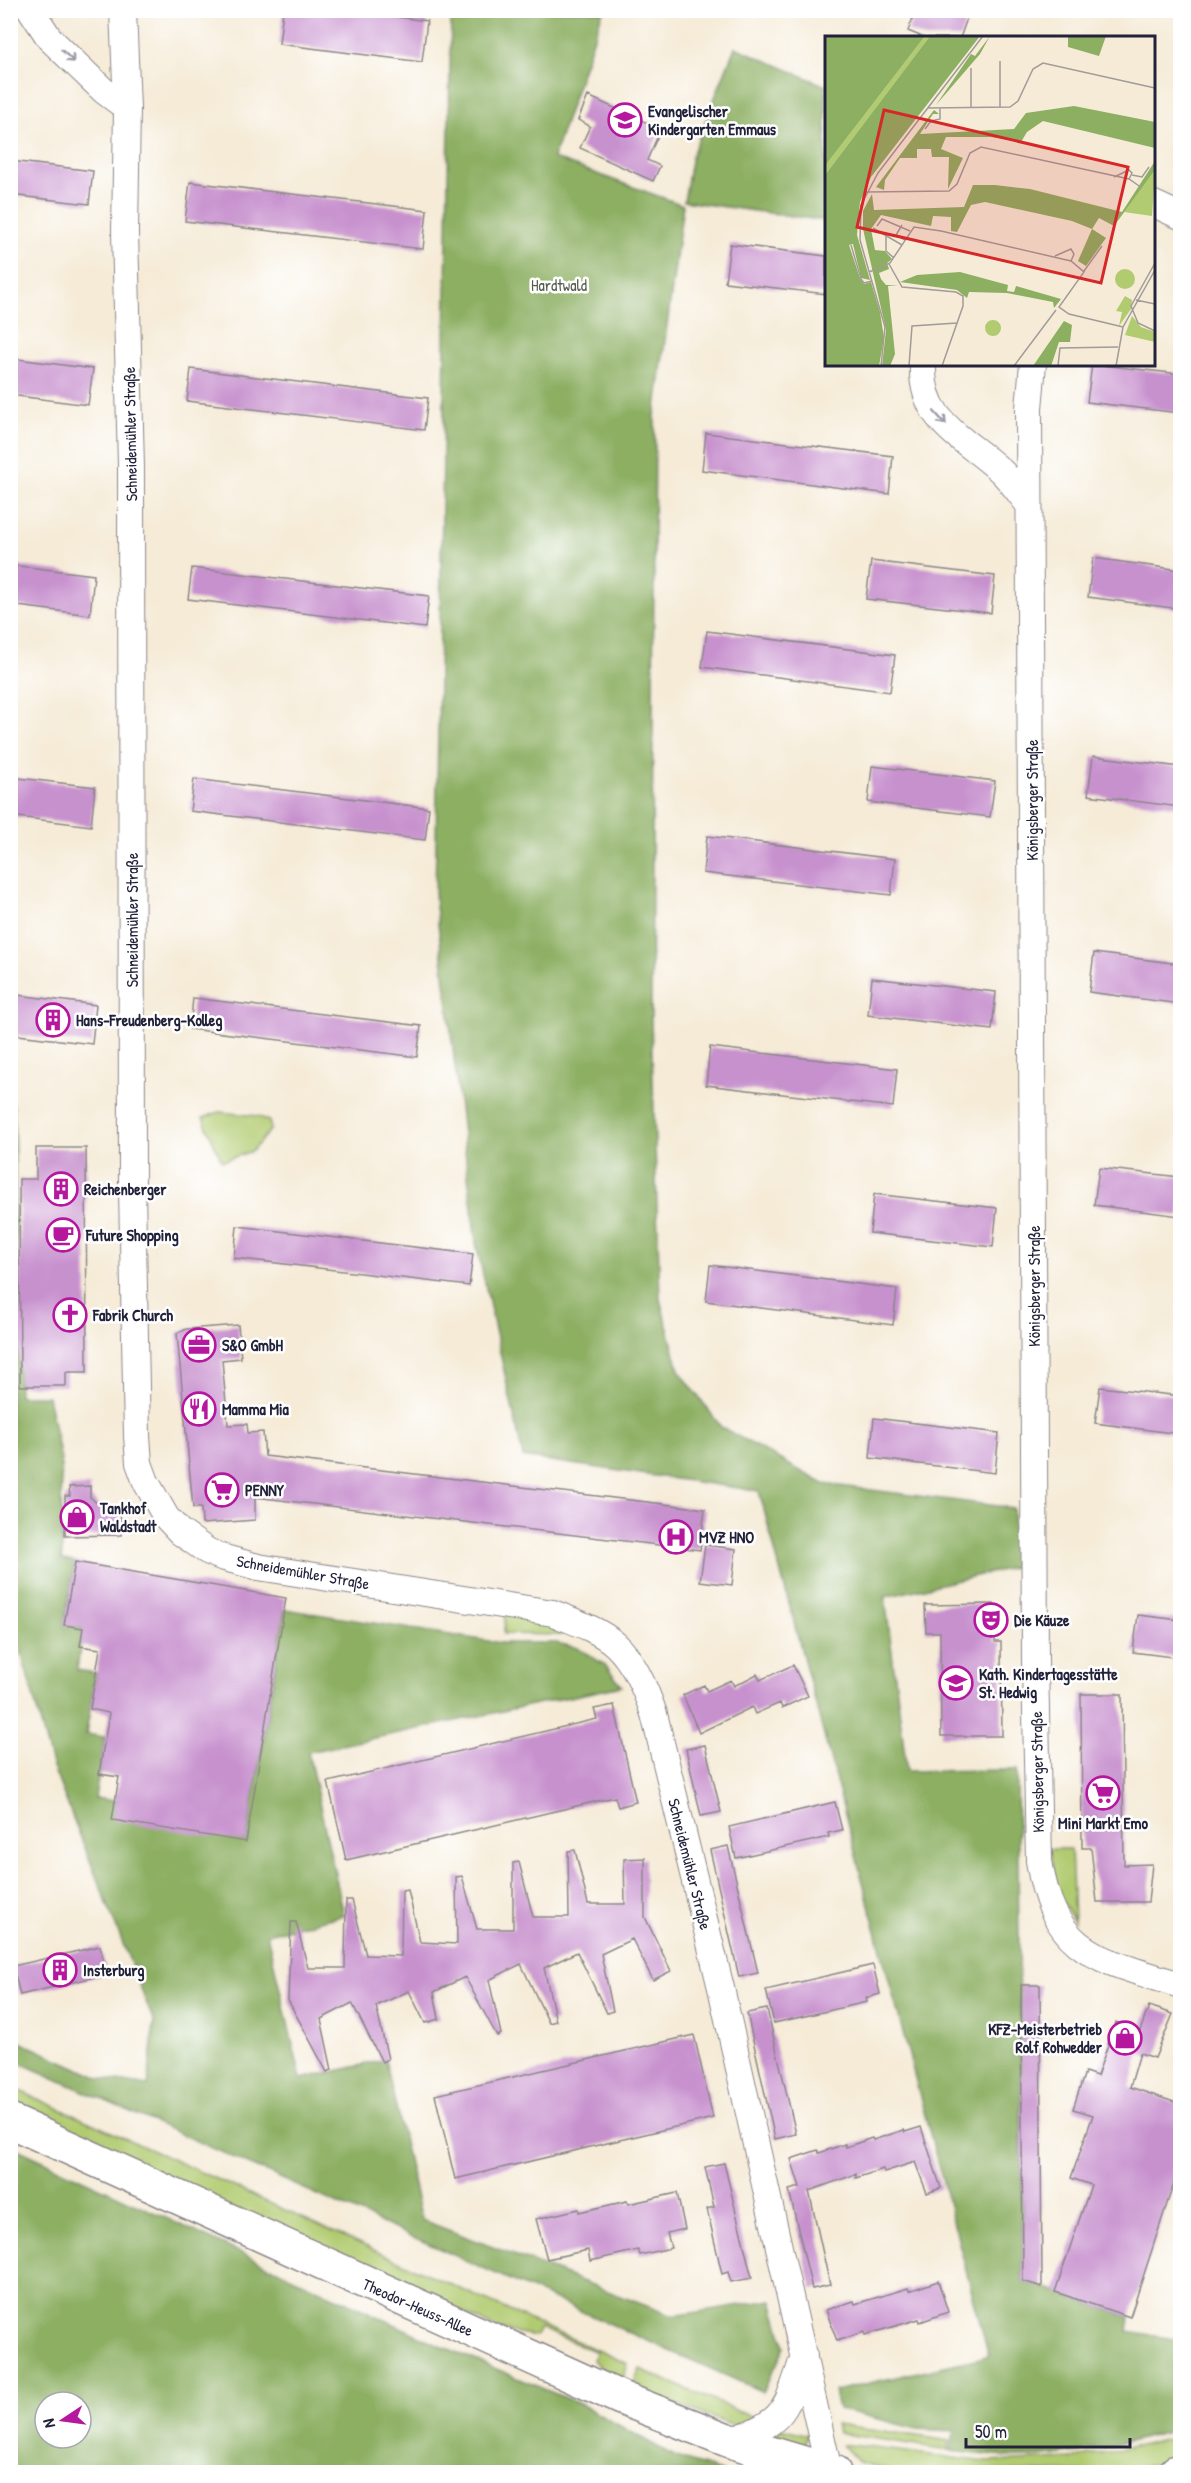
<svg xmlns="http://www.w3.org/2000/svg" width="1191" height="2483" font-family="'Patrick Hand',sans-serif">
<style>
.green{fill:#b1cb70;stroke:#6a7656;stroke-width:1.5}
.forest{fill:#8caf62;stroke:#57684e;stroke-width:1.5;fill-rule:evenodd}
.building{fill:#c791ce}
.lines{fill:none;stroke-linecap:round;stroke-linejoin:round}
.street-casing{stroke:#8c8689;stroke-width:28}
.secondary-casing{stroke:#8c8689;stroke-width:36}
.street{stroke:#fff;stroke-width:26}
.secondary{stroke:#fff;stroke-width:33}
.oneway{stroke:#9c9ca7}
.labels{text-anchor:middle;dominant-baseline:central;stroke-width:5;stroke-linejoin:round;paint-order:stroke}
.poi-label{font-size:16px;font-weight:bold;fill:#22223b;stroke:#fff;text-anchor:start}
.park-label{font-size:16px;fill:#545d4e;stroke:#fff}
.street-label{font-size:16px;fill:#22223b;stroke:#fff}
.inset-road{fill:none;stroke:#a19b99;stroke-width:1.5}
.view{fill:#d62828;fill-opacity:0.15;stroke:#d62828;stroke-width:3}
.inset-edge{fill:none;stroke:#22223b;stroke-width:3}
</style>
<rect width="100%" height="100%" fill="#fff"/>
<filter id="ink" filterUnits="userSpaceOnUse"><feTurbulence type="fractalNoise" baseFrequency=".0167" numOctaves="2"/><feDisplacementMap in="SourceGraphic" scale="12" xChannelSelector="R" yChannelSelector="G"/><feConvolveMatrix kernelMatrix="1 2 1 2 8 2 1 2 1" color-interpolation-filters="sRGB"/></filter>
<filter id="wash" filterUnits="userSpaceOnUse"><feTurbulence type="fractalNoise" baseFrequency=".008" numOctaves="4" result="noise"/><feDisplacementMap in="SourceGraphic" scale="24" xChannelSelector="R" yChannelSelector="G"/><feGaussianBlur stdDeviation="1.35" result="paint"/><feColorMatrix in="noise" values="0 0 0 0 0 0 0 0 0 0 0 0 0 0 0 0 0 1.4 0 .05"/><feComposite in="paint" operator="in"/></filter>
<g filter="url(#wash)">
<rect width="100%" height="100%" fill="#f5ebd7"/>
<!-- green -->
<path class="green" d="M219 1112 258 1116 269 1121 271 1129 252 1151 222 1161 203 1118Z
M505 1610 562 1628 561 1635 504 1634Z
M1049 1849H1071L1074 1921 1059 1897Z
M11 2087 628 2364 621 2384 593 2360 596 2352 540 2328 536 2336 500 2330 11 2108Z
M640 2369 759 2420 742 2425H731L632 2388Z
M836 2424 950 2441 949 2450 838 2433Z
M781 2428 808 2435 803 2446 772 2441 771 2436Z
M1180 2436V2459L1120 2472H897L858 2462 842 2444 986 2462 1070 2459 1139 2446Z"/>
<!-- forest -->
<path class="forest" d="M451 11H603L553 158 683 205 655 416 651 1020 660 1299 679 1370 721 1427 824 1484 1013 1508 1015 1567 885 1597 907 1771 1017 1770 1023 2281 1130 2317 1128 2331 1180 2340V2429C1127 2443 1072 2457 1016 2457 994 2457 972 2453 951 2451L954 2431 917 2429 838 2409 834 2391 989 2356 759 1491 523 1457 476 1243 435 898Z
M735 47 826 86V221L684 201 692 155Z
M10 1097 14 1108 19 1396H48L61 1459 62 1560 75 1562 64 1625 83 1628 77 1670 96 1673 86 1734 105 1737 95 1798 115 1801 246 1842 285 1609 501 1643H557L578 1648 605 1665 622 1686 308 1752 344 1915 267 1934 301 2079 385 2060 422 2220 673 2316 772 2300 785 2347 763 2392 11 2059V2038L100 2078 148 2086 154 2022 52 1765 11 1615Z
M11 2146 437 2344 582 2405 676 2457 724 2472H11ZM45 2402H81V2438H45Z"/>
<g id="blocks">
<!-- building -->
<path class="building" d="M283 10H345L427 21 422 62 279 44Z
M916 10H970L960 38H925L908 31Z
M588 96 661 129 647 160 660 166 653 181 580 148 590 126 578 120Z
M10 161 93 171 89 204 10 195Z
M190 182 427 210 423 249 185 221Z
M730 244 826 256V294L725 282Z
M10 358 93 369 88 405 10 395Z
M1092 364 1180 374V413L1087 402Z
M191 369 428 398 424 430 187 401Z
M706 433 893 456 889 494 702 470Z
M1093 558 1180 570V609L1088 597Z
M871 561 995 576 991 613 866 599Z
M10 565 94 575 90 615 10 605Z
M192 568 429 596 425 628 188 599Z
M707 631 895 655 890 692 702 667Z
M1093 756 1180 767V807L1088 795Z
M872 766 995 781 990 817 868 802Z
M10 777 95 787 91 826 10 816Z
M194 779 429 808 425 840 190 811Z
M707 836 895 859 891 895 703 873Z
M1094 953 1180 964V1004L1089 992Z
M872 978 996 992 992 1030 868 1015Z
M10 994 96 1005 92 1044 10 1034Z
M193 998 421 1026 417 1057 190 1029Z
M710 1047 897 1069 893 1107 706 1085Z
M36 1148H86L87 1372H66V1386H20L19 1179H36Z
M1099 1168 1180 1177V1216L1094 1205Z
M874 1194 997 1208 993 1247 870 1233Z
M237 1226 473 1254 469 1286 234 1258Z
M710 1265 897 1289 893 1325 706 1301Z
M238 1325 241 1358 222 1360 228 1425 247 1424 248 1433 263 1432 265 1456 705 1509 700 1550 255 1497V1520L202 1524 201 1508H193L177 1333 187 1329Z
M1100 1387 1180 1396V1434L1095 1423Z
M874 1418 999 1433 995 1473 870 1458Z
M90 1486V1497L100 1506H120L121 1535 65 1536V1496H70L69 1487Z
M705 1545 736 1549 732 1585 700 1581Z
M75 1562 286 1598 246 1842 112 1820 119 1777 99 1774 109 1713 90 1709 100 1649 80 1646 83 1628 64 1625Z
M994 1604 995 1642H1001L1002 1736H941L940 1632H926L925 1605Z
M1138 1615 1180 1620V1658L1133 1652Z
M793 1665 808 1696 782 1708 780 1703 755 1714 752 1707 699 1733 683 1695 704 1685 707 1691 731 1680 734 1686 757 1674 760 1680Z
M1081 1694H1122L1124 1865 1152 1864 1148 1902H1097L1091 1848H1082Z
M614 1705 636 1802 618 1807 615 1797 346 1860 328 1782 597 1719 594 1709Z
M705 1745 721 1812 701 1816 686 1749Z
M835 1802 842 1830 828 1833 829 1837 736 1858 729 1827Z
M728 1846 758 1973 739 1977 710 1850Z
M575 1850 588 1904H625L624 1859 645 1858V1917L671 1971 653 1980 632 1939 601 1954 613 2011 607 2013 577 1952 544 1968 556 2021 549 2023 521 1964 489 1980 501 2034 497 2036 465 1977 434 1992 439 2019 425 2023 409 1991 376 2006 388 2059 382 2062 352 2003 321 2019 332 2070 327 2072 288 2000 291 1922H296L308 1968H345L346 1900H352L366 1955 401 1956 402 1891 408 1890 420 1942 457 1944 456 1877 462 1876 477 1929H513V1863L519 1862 533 1917H569L568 1851Z
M100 1946 107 1974 20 1995 13 1966Z
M873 1965 880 1994 866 1998 867 2002 774 2023 766 1990Z
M1021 1985H1040L1042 2287 1023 2281Z
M1149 2006 1173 2014 1155 2058 1140 2053 1130 2087 1180 2104V2164L1130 2317 1055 2292 1091 2185 1071 2178 1093 2115 1073 2109 1085 2072 1097 2076 1116 2022 1140 2031Z
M767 2009 796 2134 775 2139 747 2013Z
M694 2035 713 2118 455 2179 435 2095Z
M921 2127 941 2188 927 2193 915 2162 884 2172 883 2169 856 2178V2174L809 2191 830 2285 812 2289 789 2190 800 2187 791 2159 818 2150 819 2153 845 2144 846 2147 872 2138 873 2140 904 2130 905 2132Z
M724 2163 752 2278 731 2282 728 2272 722 2274 707 2209 714 2207 705 2167Z
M677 2193 685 2229 667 2233 671 2248 640 2255 638 2250 590 2261 588 2250 547 2259 536 2219 579 2209V2212L627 2201 628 2204Z
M938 2281 948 2312 920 2322 919 2319 865 2335 864 2332 837 2341 826 2310 854 2301 855 2304 908 2288 909 2291Z"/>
</g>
</g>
<g filter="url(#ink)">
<use href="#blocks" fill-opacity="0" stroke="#8c8689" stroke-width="1.5"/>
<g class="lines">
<!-- street casing -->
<g class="street-casing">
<path id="street" d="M31 10 50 39 104 91 127 108
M123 10 127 108 125 232 131 466 132 1190 137 1436 139 1463 146 1482 166 1517 180 1532 207 1551 221 1557 258 1567 553 1613C573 1621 600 1630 616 1645 635 1663 646 1690 654 1714L721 1988 829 2471
M1154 204 1180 216
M923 364C920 423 966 438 1002 472 1012 482 1020 494 1029 505
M1033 364 1029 408 1035 1660 1039 1861C1054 1956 1100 1959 1180 1985
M730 2441C787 2421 785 2411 804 2356"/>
</g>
<!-- secondary casing -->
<g class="secondary-casing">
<path id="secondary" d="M10 2121 621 2398 730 2441 834 2472
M1176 2472 1180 2471"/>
</g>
<!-- street -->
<use href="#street" class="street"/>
<!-- secondary -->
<use href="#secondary" class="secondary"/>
</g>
<!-- one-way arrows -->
<defs><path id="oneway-shaft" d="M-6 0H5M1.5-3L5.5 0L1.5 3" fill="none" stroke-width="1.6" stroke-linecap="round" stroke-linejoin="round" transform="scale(1.5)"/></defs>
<g class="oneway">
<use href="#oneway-shaft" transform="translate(68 56) rotate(43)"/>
<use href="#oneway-shaft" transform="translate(940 418) rotate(48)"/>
</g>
</g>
<!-- icons -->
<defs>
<g id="school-ring" transform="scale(1.725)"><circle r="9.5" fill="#fff" stroke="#b5179e" stroke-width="1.5"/><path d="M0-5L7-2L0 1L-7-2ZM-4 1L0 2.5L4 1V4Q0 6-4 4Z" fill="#b5179e"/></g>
<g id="building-ring" transform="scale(1.725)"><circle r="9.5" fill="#fff" stroke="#b5179e" stroke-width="1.5"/><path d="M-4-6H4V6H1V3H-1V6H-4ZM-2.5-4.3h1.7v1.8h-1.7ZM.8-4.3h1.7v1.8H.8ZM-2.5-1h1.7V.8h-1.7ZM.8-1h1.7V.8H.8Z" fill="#b5179e"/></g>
<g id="cafe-ring" transform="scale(1.725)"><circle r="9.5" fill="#fff" stroke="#b5179e" stroke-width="1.5"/><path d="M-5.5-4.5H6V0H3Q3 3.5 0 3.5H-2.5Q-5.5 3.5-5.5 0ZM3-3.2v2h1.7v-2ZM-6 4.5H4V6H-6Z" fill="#b5179e"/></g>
<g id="church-ring" transform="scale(1.725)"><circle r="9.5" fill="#fff" stroke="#b5179e" stroke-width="1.5"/><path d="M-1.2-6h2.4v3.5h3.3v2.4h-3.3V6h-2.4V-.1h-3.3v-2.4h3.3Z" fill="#b5179e"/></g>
<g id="office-ring" transform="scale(1.725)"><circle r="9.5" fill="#fff" stroke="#b5179e" stroke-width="1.5"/><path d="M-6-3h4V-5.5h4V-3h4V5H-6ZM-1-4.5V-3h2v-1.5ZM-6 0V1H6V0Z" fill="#b5179e"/></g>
<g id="restaurant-ring" transform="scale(1.725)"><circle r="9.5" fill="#fff" stroke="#b5179e" stroke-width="1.5"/><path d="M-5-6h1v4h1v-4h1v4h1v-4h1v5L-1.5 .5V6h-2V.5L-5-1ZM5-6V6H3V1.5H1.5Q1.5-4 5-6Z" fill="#b5179e"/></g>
<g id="supermarket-ring" transform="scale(1.725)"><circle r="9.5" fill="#fff" stroke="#b5179e" stroke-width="1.5"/><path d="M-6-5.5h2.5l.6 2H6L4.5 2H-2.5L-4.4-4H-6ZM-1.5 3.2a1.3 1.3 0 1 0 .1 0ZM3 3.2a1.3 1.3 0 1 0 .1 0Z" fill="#b5179e"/></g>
<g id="shop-ring" transform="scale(1.725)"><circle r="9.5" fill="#fff" stroke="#b5179e" stroke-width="1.5"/><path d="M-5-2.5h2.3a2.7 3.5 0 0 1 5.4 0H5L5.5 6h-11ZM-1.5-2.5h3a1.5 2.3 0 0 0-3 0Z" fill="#b5179e"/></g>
<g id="hospital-ring" transform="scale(1.725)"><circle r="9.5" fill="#fff" stroke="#b5179e" stroke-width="1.5"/><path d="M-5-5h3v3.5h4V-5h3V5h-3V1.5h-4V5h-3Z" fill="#b5179e"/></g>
<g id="theatre-ring" transform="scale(1.725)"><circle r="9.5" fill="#fff" stroke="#b5179e" stroke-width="1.5"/><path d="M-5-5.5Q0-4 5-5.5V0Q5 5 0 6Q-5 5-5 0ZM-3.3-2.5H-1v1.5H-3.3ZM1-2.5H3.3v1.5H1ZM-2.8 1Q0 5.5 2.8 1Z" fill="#b5179e"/></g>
</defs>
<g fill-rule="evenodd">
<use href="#school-ring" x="625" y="120"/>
<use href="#building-ring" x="53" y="1020"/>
<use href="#building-ring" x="61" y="1189"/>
<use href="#cafe-ring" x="63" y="1235"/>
<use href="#church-ring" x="70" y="1315"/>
<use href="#office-ring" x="199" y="1345"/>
<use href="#restaurant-ring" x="199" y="1409"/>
<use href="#supermarket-ring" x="222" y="1490"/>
<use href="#shop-ring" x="77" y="1517"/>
<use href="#hospital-ring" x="676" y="1537"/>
<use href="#theatre-ring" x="991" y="1620"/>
<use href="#school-ring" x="956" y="1683"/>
<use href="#supermarket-ring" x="1103" y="1793"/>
<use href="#building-ring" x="60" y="1970"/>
<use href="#shop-ring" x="1125" y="2038"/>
</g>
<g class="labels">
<!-- poi labels -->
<g class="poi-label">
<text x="648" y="111">Evangelischer<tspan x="648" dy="18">Kindergarten Emmaus</tspan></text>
<text x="76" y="1020">Hans-Freudenberg-Kolleg</text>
<text x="84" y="1189">Reichenberger</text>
<text x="86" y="1235">Future Shopping</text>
<text x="93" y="1315">Fabrik Church</text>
<text x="222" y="1345">S&amp;O GmbH</text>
<text x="222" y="1409">Mamma Mia</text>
<text x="245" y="1490">PENNY</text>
<text x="100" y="1508">Tankhof<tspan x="100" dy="18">Waldstadt</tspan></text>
<text x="699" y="1537">MVZ HNO</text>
<text x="1014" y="1620">Die Käuze</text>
<text x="979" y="1674">Kath. Kindertagesstätte<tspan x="979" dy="18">St. Hedwig</tspan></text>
<text x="1103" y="1823" text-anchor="middle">Mini Markt Emo</text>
<text x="83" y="1970">Insterburg</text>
<text x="1102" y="2029" text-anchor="end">KFZ-Meisterbetrieb<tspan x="1102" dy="18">Rolf Rohwedder</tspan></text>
</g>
<!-- park labels -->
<g class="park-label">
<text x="559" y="285">Hardtwald</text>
</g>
<!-- street labels -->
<g class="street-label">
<text transform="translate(130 434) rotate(-91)">Schneidemühler Straße</text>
<text transform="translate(1032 800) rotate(-90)">Königsberger Straße</text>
<text transform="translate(132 920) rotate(-90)">Schneidemühler Straße</text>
<text transform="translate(1034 1286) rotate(-90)">Königsberger Straße</text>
<text transform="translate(303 1572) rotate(10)">Schneidemühler Straße</text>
<text transform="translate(1037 1772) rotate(-91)">Königsberger Straße</text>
<text transform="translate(690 1864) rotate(76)">Schneidemühler Straße</text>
<text transform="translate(418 2307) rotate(24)">Theodor-Heuss-Allee</text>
</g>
</g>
<!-- overview -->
<g transform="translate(825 36)">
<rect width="330" height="330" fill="#f5ebd7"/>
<path d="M100 0H105L0 139V130ZM330 134 327 180 299 176ZM290 243a10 10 0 1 1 20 0a10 10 0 1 1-20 0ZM300 260 307 264 306 273 294 290 297 276 291 275ZM307 280 316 291 330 296V306L300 299ZM160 292a8 8 0 1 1 16 0a8 8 0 1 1-16 0Z" fill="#b1cb70"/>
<path d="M0 0H100L0 130ZM105 0H155L46 141 35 166 32 199 45 244 36 242 28 208 24 209 35 242 39 248 46 246 55 276 59 302 54 330H0V139ZM165 0 155 18 111 69 146 18 150 20ZM243 0H281L274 20 243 11ZM249 70 330 86V112L218 85 202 96 196 106 166 101H121L116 113 138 122 123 153 124 121H107L106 113H92V122H75L60 144 59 154 51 151 109 74 114 78H108L95 98 189 93 201 77ZM330 125V134L289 190 274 182 267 193 281 202 261 230 253 225 267 193 247 185 160 166 146 169 132 196 126 195V181L108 180 106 190 56 179 46 193 50 214 60 215 67 223 62 227 64 233 54 237 56 243 61 249H73L63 250 70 318 65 330H57L61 294 38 193V175L47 158 49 174 139 171 148 149H170L205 153 297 176ZM135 236 183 249 182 255 189 256 191 250 236 263 229 272 228 266 182 257 144 256 142 262 132 254 75 246 92 239ZM239 285 247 289 245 306H234L226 330H208Z" fill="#8caf62"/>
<path class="inset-road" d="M103 72 185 71 193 65 208 33 218 27 330 52M146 72V32M175 72V25M100 93 106 85 115 83V72M307 139 317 141 324 131M289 141 304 134 307 137 304 143M41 156 124 155 132 148 145 117 156 111 304 143 317 152M77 189 71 199 80 204M52 190 57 183 85 195M48 192 77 209M61 200V215L69 222M26 209 36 243 39 247 47 245M230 220 246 213 249 218 246 225M330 227 306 270 313 287 330 295M64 228 77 251 131 256 138 260V270L117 330M259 235 277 210M44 236 65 227 89 191 116 195 246 225 259 236 234 271 244 278 298 291M311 264 330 268M56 330 60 291 35 204 36 169 53 137 158 0M84 330 87 290 132 287M189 330 231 274M233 330 235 312 293 311M291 330 298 291 330 234"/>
<path class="view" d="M59 74 303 131 276 247 32 191Z"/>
<rect width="330" height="330" class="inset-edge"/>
</g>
<!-- margin -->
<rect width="1191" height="2483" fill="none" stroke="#fff" stroke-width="36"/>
<!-- north arrow -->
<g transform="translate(63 2420) rotate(257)"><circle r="28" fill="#ffffff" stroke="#a7a7b1" stroke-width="1.5"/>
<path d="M0-4.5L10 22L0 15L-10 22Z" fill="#b5179e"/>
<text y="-9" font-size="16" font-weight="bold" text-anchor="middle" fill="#22223b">N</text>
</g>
<!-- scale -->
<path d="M966 2438v9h164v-9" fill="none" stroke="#22223b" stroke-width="3"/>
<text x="975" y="2438" font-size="18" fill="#22223b" stroke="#ffffff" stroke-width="4.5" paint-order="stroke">50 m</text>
</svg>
